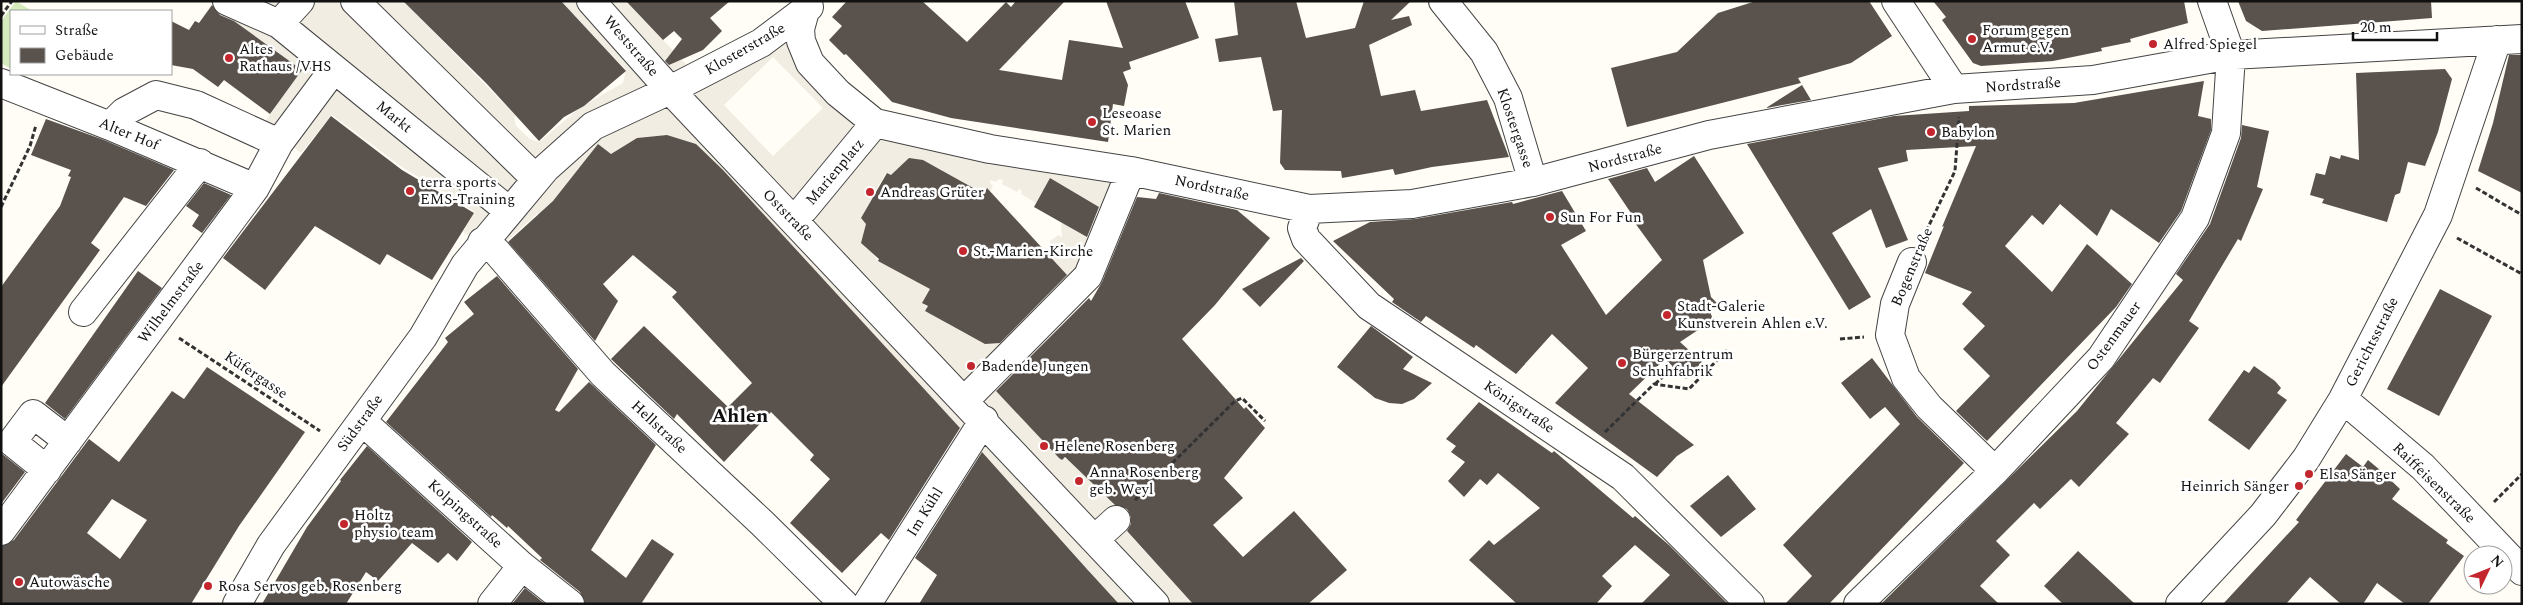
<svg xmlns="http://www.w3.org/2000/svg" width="2523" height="605" font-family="Spectral,serif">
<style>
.green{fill:#d5ebbd}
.plaza{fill:#f1ede2;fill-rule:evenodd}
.building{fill:#5a524d;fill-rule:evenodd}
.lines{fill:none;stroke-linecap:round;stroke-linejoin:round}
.minor-casing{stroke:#444;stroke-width:30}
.path{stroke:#333;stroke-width:3;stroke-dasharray:5 2.5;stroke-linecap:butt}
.minor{stroke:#fff;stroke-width:28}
.poi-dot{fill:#c4262e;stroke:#fff;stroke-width:2}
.labels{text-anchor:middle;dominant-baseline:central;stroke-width:5;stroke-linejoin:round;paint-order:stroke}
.poi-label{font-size:15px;fill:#111;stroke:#fff;text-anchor:start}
.street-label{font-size:15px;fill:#111;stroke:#fff}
.district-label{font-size:20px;font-weight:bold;fill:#111;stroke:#fff}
</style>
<rect width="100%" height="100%" fill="#fffdf5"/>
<!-- green -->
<path class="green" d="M16 1 32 11H11V69L1 63V21Z"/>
<!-- plaza -->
<path class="plaza" d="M214 1H403L516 116 514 117 516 126 530 139 539 142 581 107 623 83 626 70 561 1H626L703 82 792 30 835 102 1137 179 1096 289 1088 291 994 389 1059 458 1067 459 1120 510 1116 520 1193 604H1119L859 318 696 144 667 135 637 138 611 154 598 144 566 185 547 223 538 213 496 251 463 232 475 212 402 167 332 115 301 153 264 123 302 70 212 5ZM773 57 823 108 773 156 724 105ZM915 159H918V162H927L952 176 986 200 993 186 990 183 991 180 995 182 1000 179 1003 180 1002 184 1017 192 1019 189 1022 191 1021 194 1036 203 1050 178 1101 208 1085 235 1061 222 1062 237 1058 235 1050 241 1052 255 1048 253 1040 259 1052 266 1056 262 1058 265 1055 269 1060 285H1064L1047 306 1032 310 1031 314 970 331 968 335 948 324 931 310 929 313 926 312 927 308 923 303 937 287 878 261 875 256 877 253 865 248 867 245 863 235H867L877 224 862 216 886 173 901 181Z"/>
<!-- building -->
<path class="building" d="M403 1H561L626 71 584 106 564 117 539 141 486 83Z
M626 1H730L710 18 722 31 703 50 669 65 665 61 682 39 674 31 663 40Z
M847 1H922L967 42 1006 2 1011 7 1016 1H1065L999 70 1062 80 1069 40 1123 48 1106 1H1185L1199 38 1129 62 1131 69 1123 72 1128 85 1124 106 1113 104 1108 142 951 118 892 102 846 54 844 55 829 40 842 26 832 17Z
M1234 1H1296L1306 38 1355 28 1364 1H1411L1391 20 1409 16 1412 25 1369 45 1381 96 1415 90 1421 111 1487 100 1509 157 1432 167 1395 175 1393 169 1342 178 1341 171 1285 170 1280 163 1282 110 1273 111 1261 57 1219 62 1215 39 1238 35Z
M1756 1H1869L1892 36 1851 63 1798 78 1801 83 1627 127 1611 68 1677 52 1718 13Z
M1933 1H2184L2188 23 2130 39 2131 42 2101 48 2102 51 2053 61 1981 66 1973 63 1942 20 1946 17Z
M2238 1H2431L2432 18 2262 31 2246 21Z
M212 5 220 15 234 21 302 70 270 114 224 80 218 87 193 69 171 65V21L189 30 195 21 199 23Z
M2509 55H2522V193L2478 171 2493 123Z
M2445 69 2452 79 2438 132 2425 166 2408 162 2400 193 2395 195 2387 222 2322 203 2324 199 2310 195 2316 173 2325 175 2330 156 2340 159 2341 155 2359 160 2356 73Z
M2204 81 2198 116 2211 119V130L2181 211 2159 243 2111 209 2097 236 2060 204 2043 225 2032 215 2005 246 2052 292 2087 244 2132 284 2116 307 1987 441 1956 411 1990 376 1963 349 1985 326 1962 304 1972 292 1925 273 1944 226 1942 227 1976 146 1906 150 1908 161 1878 168 1908 240 1886 248 1871 209 1832 233 1871 297 1849 310 1747 144 1894 116 1969 111V106L2074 103Z
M1802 85 1811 100 1766 108Z
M331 116 402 170 474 213 432 280 387 254 380 265 315 226 265 290 223 258Z
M46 119 104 140 174 170 146 206 124 197 91 243 100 250 1 387V287L60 206 71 177 68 176 71 170 31 155Z
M2242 125 2269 131 2257 187 2263 189 2241 241 2238 239 2189 321 2199 328 2160 383 2153 378 2116 423 2129 434 2079 487 2071 479 2040 509 2034 503 1996 541 2010 555 1980 586 1999 604H1881L2077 411 2183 280 2176 274 2210 224 2241 138Z
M667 135 696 144 723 170 960 428 889 540 881 533 842 573 790 523 830 479 810 460 814 455 771 412 724 462 677 414 674 419 611 359 644 326 728 407 752 383 672 297 677 292 633 255 603 284 618 301 595 341 508 242 553 201 598 144 611 154 637 138Z
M1694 156 1744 233 1703 260 1711 297 1717 303 1710 311 1713 320 1680 342 1702 362 1686 379 1665 359 1629 394 1694 445 1677 456 1657 477 1555 403 1588 368 1552 334 1516 374 1476 345 1474 348 1426 316 1421 322 1392 302 1394 299 1333 241 1370 222 1415 219 1512 202 1513 204 1562 191 1586 231 1561 245 1606 315 1662 260 1635 223 1637 222 1608 179 1647 168 1655 182Z
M909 158 923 160 984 194 987 188 1067 275 1000 343 985 344 925 311 928 306 922 303 930 289 878 261 879 259 861 243 866 224 861 218 887 173 891 175Z
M1050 178 1099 207 1087 237 1034 207Z
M204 183 231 195 202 233 192 226 199 215 186 206Z
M1159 193 1237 210 1270 238 1215 305 1182 339 1244 409 1246 407 1265 428 1224 478 1243 498 1213 525 1243 557 1294 511 1347 570 1308 604H1193L1127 531 1131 524V517L1127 509 1115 505 1065 457 1062 460 1059 458 996 391 1089 298 1091 301 1102 282 1137 197 1156 199Z
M1301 258 1304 261 1260 307 1242 289Z
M138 271 162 288 65 419 45 403Z
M497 276 578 369 555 410 559 412 589 382 656 445 591 550 626 578 652 539 674 554 641 604H585L580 592 540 560 542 558 508 526 507 528 492 515 491 517 386 422 448 342 445 338 474 314 464 302Z
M2440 289 2492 316 2439 416 2387 389Z
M1371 326 1413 357 1403 369 1432 383 1414 399 1402 404 1389 403 1375 398 1337 367Z
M1872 358 1917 417 1964 463 1829 604H1785L1812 576 1783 545 1900 424 1885 407 1870 419 1841 383Z
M2254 366 2275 381 2281 388 2277 393 2287 400 2249 450 2208 420 2244 370 2249 373Z
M207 367 305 432 239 526 191 604H1V546L14 540 89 439 119 462 172 391 184 399ZM112 499 147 520 120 559 87 533Z
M1479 402 1552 453 1554 451 1633 518 1635 516 1669 545 1728 604H1641L1670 575 1635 545 1602 576 1612 586 1596 604H1517L1469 560 1489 540 1494 545 1540 508 1498 473 1487 485 1480 479 1464 497 1448 481 1465 462 1451 452 1456 446 1446 439Z
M367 446 472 542 457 561 448 553 438 563 412 543 378 581 366 572 346 604H262L307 527 341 481 340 480Z
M982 452 1086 568 1119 604H919L937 575 915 558Z
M1 453 25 472 1 504Z
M2346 454 2363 467 2368 460 2380 470 2400 489 2392 499 2448 540 2446 543 2464 556 2428 604H2405L2377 583 2363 604H2341L2310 577 2286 604H2223L2299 522 2296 520Z
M1728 475 1756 509 1721 537 1690 506Z
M2078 551 2135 604H2063L2044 586Z
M525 588 545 604H512Z"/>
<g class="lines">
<!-- minor casing -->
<g class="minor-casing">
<path id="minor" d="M227 1 279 24 509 211
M355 1 536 179
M591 1 670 90 1155 604
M1443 1 1484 52 1508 98 1533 182
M1896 1 1954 89
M805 11 800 29 801 41 810 63 838 93 875 123 990 149 1131 171 1309 209 1412 204 1533 182 1709 135 1954 89 2093 80 2231 55 2522 39
M279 24 300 1
M1 83 110 126 255 188
M110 126 124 112 156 95 196 105 279 143
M1309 209 1302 228 1306 239 1369 306 1623 477 1750 604
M793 219 804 209 875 123
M482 242 496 251 603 374 762 523 844 604
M1912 262 1895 304 1890 335 1906 378 1929 407 1995 471
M83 312 200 163
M2343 399 2423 467 2522 571
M965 400 1088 276 1131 171
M362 421 522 566 570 604
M47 470 12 442 33 414 68 441
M1 531 255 188 279 143 334 69
M1095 539 1116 520
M237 604 271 545 423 337 465 265 546 168 593 126 670 90 761 43 809 7
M492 604 522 566
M867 604 984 420
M1858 604 1995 471 2101 358 2195 218 2226 133 2231 55 2212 1
M2180 604 2263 515 2306 459 2343 399 2438 215 2497 40"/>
</g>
<!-- path -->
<path class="path" d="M1 16 12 1
M2476 188 2522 215
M1 207 30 146 36 125
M1923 238 1955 171 1959 117
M2457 238 2522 274
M179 338 320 431
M1840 339 1864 337
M1655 384 1674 367
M1605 432 1654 384 1689 389 1727 350
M1135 500 1235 401 1242 398 1265 421
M2494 502 2522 474"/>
<!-- minor -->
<use href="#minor" class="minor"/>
</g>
<!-- markers -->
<g class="poi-dot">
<circle cx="1972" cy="39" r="5"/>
<circle cx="2153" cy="44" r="5"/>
<circle cx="229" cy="58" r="5"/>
<circle cx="1092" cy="122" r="5"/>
<circle cx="1931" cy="132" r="5"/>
<circle cx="410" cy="191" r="5"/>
<circle cx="870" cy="192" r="5"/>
<circle cx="1550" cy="217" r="5"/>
<circle cx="963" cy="251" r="5"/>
<circle cx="1667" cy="315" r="5"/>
<circle cx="1622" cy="363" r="5"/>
<circle cx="971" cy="366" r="5"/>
<circle cx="1044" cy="446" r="5"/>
<circle cx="2309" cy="474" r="5"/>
<circle cx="1079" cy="481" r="5"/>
<circle cx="2299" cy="486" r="5"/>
<circle cx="344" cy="524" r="5"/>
<circle cx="19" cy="582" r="5"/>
<circle cx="208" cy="586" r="5"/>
</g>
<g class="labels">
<!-- poi labels -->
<g class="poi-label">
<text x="1982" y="30">Forum gegen<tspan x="1982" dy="17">Armut e.V.</tspan></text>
<text x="2163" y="44">Alfred Spiegel</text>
<text x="239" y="49">Altes<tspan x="239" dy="17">Rathaus /VHS</tspan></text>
<text x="1102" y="113">Leseoase<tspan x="1102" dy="17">St. Marien</tspan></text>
<text x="1941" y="132">Babylon</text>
<text x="420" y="182">terra sports<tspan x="420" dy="17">EMS-Training</tspan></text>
<text x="880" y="192">Andreas Grüter</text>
<text x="1560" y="217">Sun For Fun</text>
<text x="973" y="251">St.-Marien-Kirche</text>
<text x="1677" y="306">Stadt-Galerie<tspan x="1677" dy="17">Kunstverein Ahlen e.V.</tspan></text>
<text x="1632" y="354">Bürgerzentrum<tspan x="1632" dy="17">Schuhfabrik</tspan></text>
<text x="981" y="366">Badende Jungen</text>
<text x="1054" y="446">Helene Rosenberg</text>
<text x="1089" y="472">Anna Rosenberg<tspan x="1089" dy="17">geb. Weyl</tspan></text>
<text x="2319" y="474">Elsa Sänger</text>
<text x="2289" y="486" text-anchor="end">Heinrich Sänger</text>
<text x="354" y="515">Holtz<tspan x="354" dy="17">physio team</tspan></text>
<text x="29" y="582">Autowäsche</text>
<text x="218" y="586">Rosa Servos geb. Rosenberg</text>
</g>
<!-- street labels -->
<g class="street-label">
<text transform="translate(631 46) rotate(49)">Weststraße</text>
<text transform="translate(745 49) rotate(-30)">Klosterstraße</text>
<text transform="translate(2023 85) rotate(-4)">Nordstraße</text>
<text transform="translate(394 117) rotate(39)">Markt</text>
<text transform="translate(1515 128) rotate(71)">Klostergasse</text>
<text transform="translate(129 134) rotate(22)">Alter Hof</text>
<text transform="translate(1625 158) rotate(-15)">Nordstraße</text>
<text transform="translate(835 172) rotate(-50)">Marienplatz</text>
<text transform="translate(1212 188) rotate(12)">Nordstraße</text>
<text transform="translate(788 215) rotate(46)">Oststraße</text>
<text transform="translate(1912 267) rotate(-67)">Bogenstraße</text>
<text transform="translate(171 302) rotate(-53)">Wilhelmstraße</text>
<text transform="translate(2114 336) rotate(-54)">Ostenmauer</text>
<text transform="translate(2372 342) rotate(-63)">Gerichtsstraße</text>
<text transform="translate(256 375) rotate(34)">Küfergasse</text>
<text transform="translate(1519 407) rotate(34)">Königstraße</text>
<text transform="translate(360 423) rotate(-54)">Südstraße</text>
<text transform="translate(659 427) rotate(43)">Hellstraße</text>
<text transform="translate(2434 483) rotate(44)">Raiffeisenstraße</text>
<text transform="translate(925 512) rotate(-58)">Im Kühl</text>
<text transform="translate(465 514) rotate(42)">Kolpingstraße</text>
</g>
<!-- district labels -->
<g class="district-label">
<text x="740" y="416">Ahlen</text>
</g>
</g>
<!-- border -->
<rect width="2523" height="605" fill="none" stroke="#111111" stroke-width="5"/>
<!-- legend -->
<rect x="10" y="10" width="162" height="65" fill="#ffffff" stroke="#a0a0a0"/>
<rect x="20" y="26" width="25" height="8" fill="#ffffff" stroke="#a0a0a0"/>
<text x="55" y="35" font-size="15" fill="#111111">Straße</text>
<rect x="20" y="48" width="25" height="15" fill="#5a524d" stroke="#a0a0a0"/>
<text x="55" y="60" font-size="15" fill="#111111">Gebäude</text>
<!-- north arrow -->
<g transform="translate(2488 570) rotate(47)"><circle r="24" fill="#ffffff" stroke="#a0a0a0"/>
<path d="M0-4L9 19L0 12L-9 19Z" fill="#c4262e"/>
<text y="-8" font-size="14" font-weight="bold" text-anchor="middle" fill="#111111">N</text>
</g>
<!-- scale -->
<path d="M2353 32v8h84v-8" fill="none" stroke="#111111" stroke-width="2.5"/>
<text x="2360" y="32" font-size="15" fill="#111111" stroke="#ffffff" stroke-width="4" paint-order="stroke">20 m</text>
</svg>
